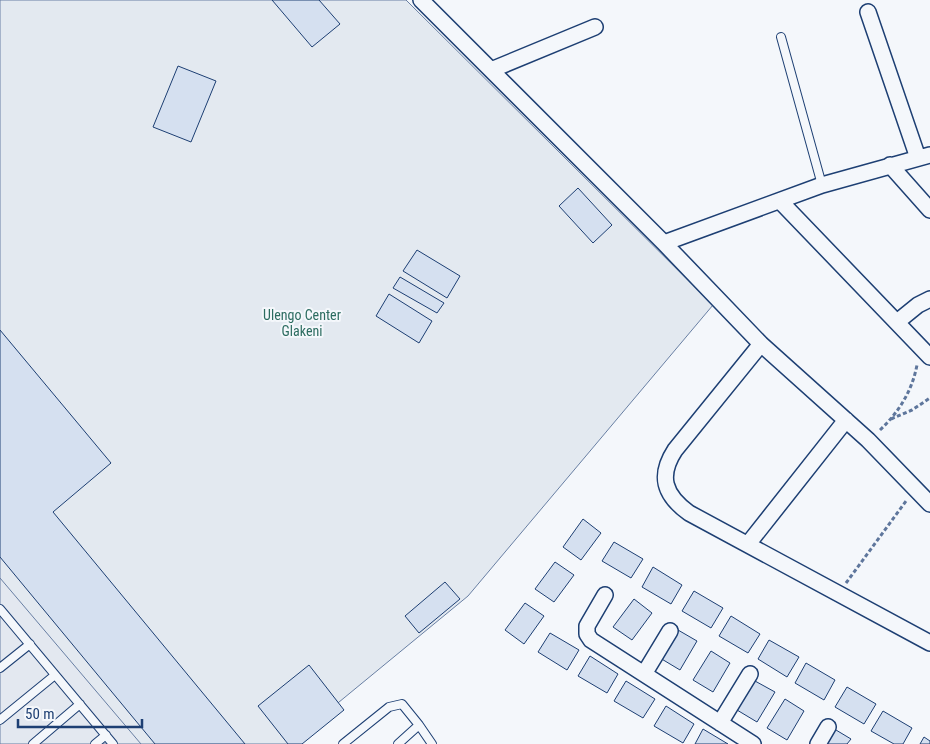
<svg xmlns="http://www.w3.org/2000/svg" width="930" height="744" font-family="'Roboto Condensed',sans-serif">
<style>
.green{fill:#e3e9f0;stroke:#687fa3}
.parking{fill:#e3e8f0;stroke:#687fa3}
.building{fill:#d5e0f0;stroke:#1d3f73}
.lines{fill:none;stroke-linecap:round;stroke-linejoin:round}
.service-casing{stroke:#1d3f73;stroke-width:10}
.minor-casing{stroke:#1d3f73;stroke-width:18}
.path{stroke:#5e769c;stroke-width:3;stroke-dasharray:4 2.5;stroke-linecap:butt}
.service{stroke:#f4f7fb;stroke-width:8}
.minor{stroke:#f4f7fb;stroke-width:15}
.labels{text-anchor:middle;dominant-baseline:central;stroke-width:4;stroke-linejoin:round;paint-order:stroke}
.park-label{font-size:14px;fill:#2c6c60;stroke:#f4f7fb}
</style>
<rect width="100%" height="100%" fill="#f4f7fb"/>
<!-- green -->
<path class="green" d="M0 0H406L713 305 468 596 288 744H0Z"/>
<!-- parking -->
<path class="parking" d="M0 578 141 744H0Z"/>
<!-- building -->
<path class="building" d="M272 0H319L340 24 312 47Z
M178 66 216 81 191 142 153 127Z
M578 188 612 225 593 243 559 206Z
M417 250 460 276 447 298 403 271Z
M400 277 444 303 437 313 393 288Z
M389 294 432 321 419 343 376 316Z
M0 330 111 463 53 512 245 744H155L0 557Z
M583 519 601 533 581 560 563 547Z
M614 542 643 559 631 578 602 561Z
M555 562 574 575 554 602 535 589Z
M653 567 682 585 671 604 642 587Z
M445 582 460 599 419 633 405 616Z
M694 591 723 608 711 628 682 611Z
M634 599 652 613 632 640 613 627Z
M525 603 544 616 524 644 505 630Z
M731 616 760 634 748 653 719 636Z
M678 630 697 641 680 670 660 658Z
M550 633 579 650 567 670 538 652Z
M769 640 799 657 787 677 758 659Z
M711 651 730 663 713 692 693 680Z
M590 656 618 674 607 693 578 676Z
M806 663 835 680 824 700 795 683Z
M309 665 344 710 302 744H288L258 706Z
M626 681 655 699 643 718 614 701Z
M755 681 775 692 757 722 737 710Z
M847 687 876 704 864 724 835 707Z
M785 699 804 711 787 740 767 728Z
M666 706 694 724 683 743 654 726Z
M883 711 912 728 903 744H894L871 731Z
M831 727 851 739 847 744H821Z
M703 729 728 744H695Z
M924 737 930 741V744H920Z"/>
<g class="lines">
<!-- service casing -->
<g class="service-casing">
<path id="service" d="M781 37 822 185
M0 609 113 744
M0 668 30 644
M0 720 55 675
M33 744 80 704
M95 744 106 735
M343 744 389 707 402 704 419 725
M398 744 419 725 432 744"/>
</g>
<!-- minor casing -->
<g class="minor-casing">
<path id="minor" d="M421 0 664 243 761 344 868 440 930 504
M868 12 918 158
M491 70 595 27
M890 165 930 210
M780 201 930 357
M664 243 822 185 930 155
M897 322 918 305 930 299
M761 344 675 450C658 476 664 495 689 513L930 643
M748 544 846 420
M605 595 587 626V634L591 640 753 744
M644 674 670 631
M720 723 750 674
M818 744 828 727"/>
</g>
<!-- path -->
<path class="path" d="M891 419 912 410 930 398
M880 430C899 412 912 391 917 365
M846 583 906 501"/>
<!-- service -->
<use href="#service" class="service"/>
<!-- minor -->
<use href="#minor" class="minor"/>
</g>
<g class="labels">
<!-- park labels -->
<g class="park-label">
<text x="302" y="315">Ulengo Center<tspan x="302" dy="16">Glakeni</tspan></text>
</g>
</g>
<!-- scale -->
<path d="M18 719v8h124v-8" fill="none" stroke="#1d3f73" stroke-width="2.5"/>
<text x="25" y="719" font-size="15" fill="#1d3f73" stroke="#f4f7fb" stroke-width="4" paint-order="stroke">50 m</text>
</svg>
